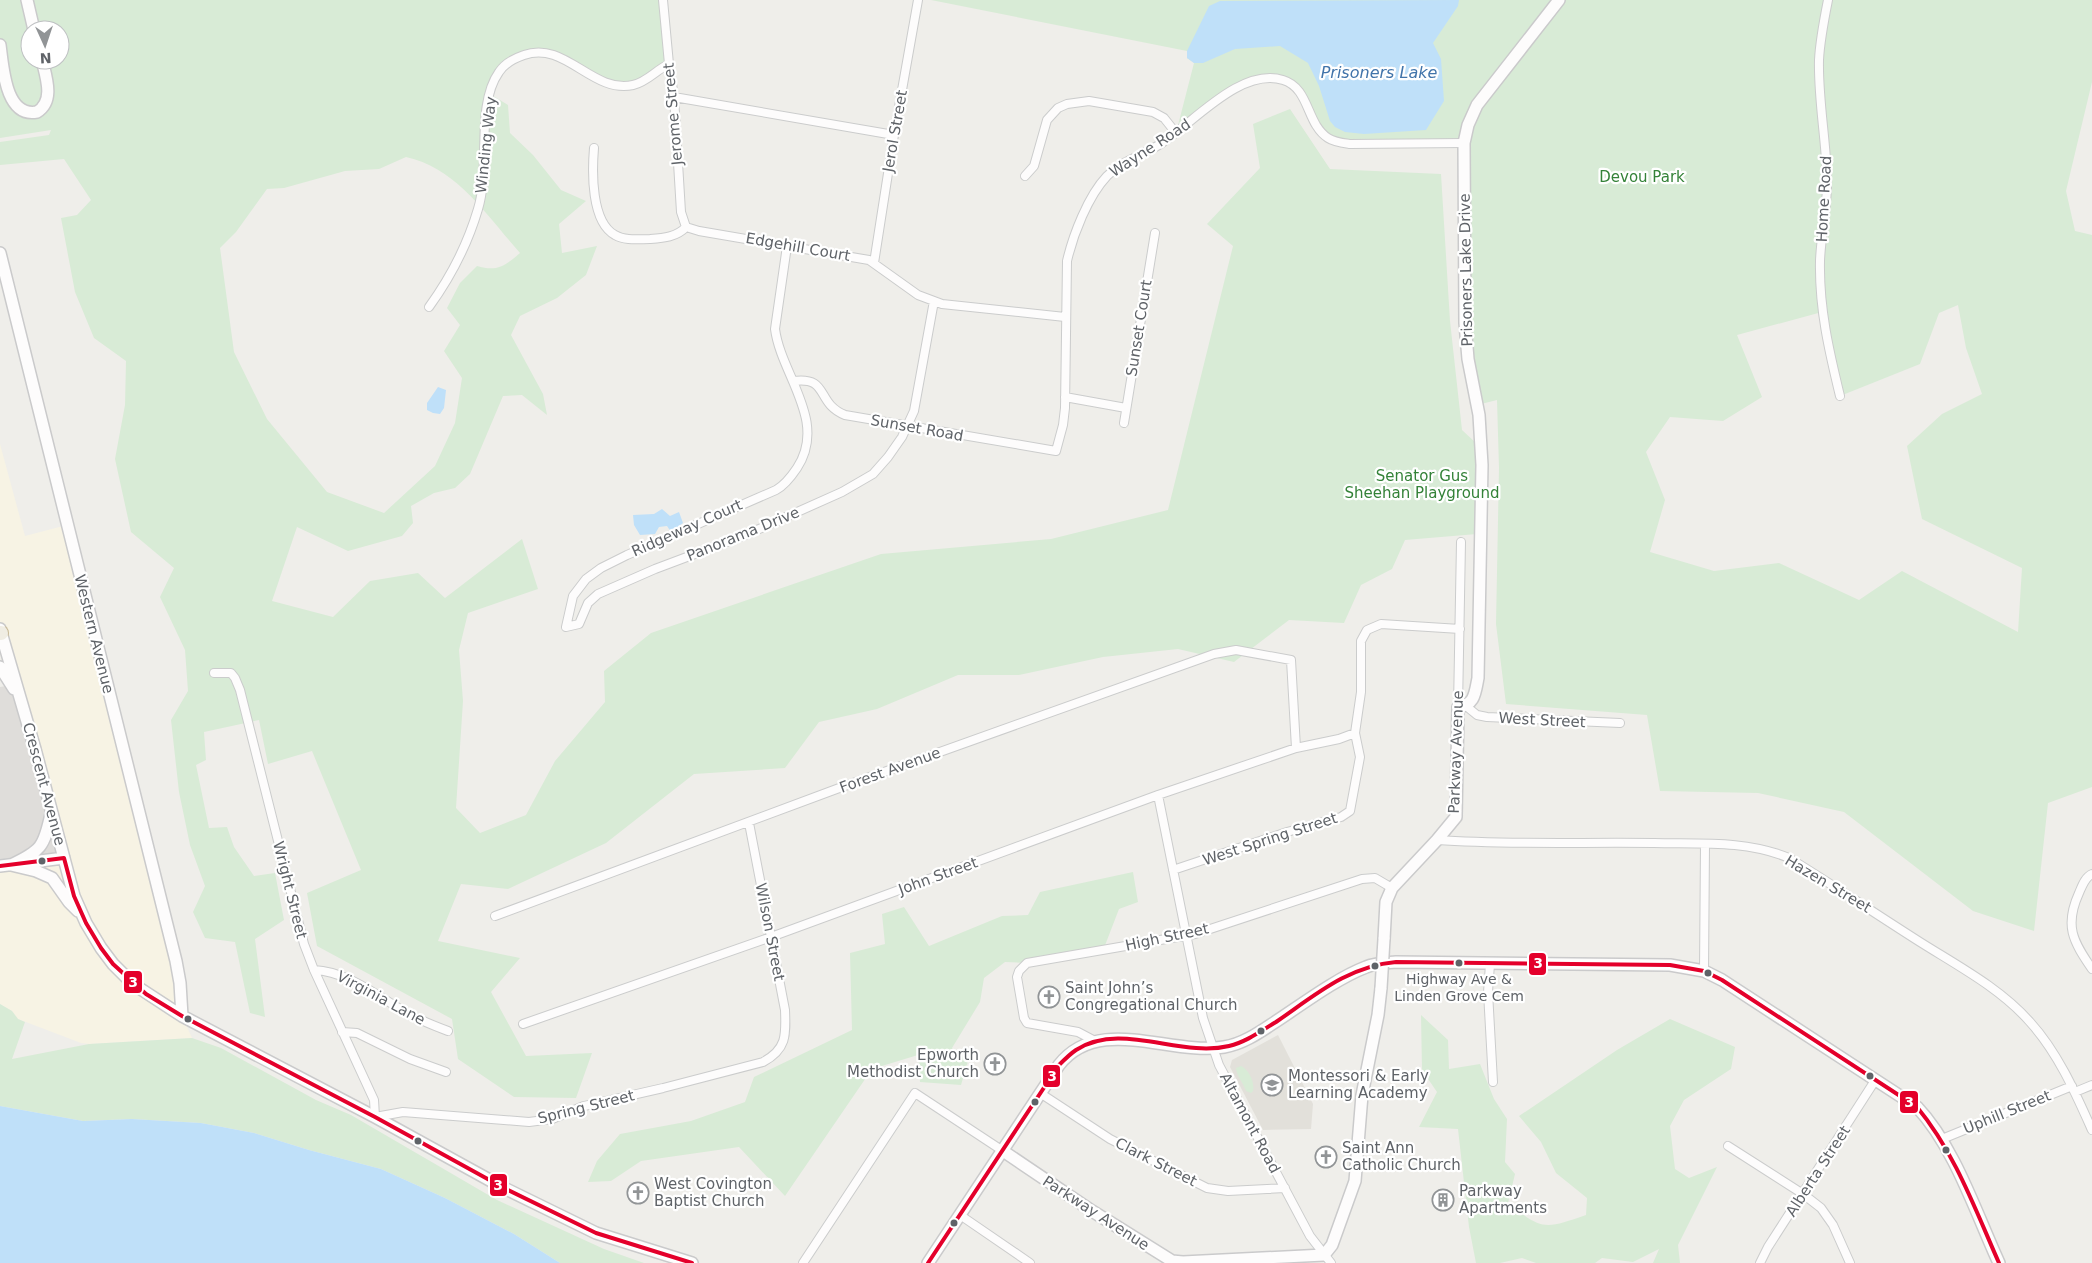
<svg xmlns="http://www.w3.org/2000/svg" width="2092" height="1263" font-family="'DejaVu Sans',sans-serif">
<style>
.commercial{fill:#f7f3e4}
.industrial{fill:#dfddda}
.education{fill:#e2e0da}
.green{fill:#d8ebd6;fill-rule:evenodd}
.water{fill:#bfe0f9}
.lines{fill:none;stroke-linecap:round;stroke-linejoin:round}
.street-casing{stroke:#cbcccc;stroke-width:10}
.secondary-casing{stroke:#cacacb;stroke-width:14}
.highway-casing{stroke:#c8b996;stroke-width:16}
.street{stroke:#fdfcfc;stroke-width:8}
.secondary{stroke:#fdfcfc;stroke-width:11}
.highway{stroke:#f0ede3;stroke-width:14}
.secondary-bridge-casing{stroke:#cacacb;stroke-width:14;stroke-linecap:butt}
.secondary-bridge{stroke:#fdfcfc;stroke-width:11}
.bus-1-casing{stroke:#fff;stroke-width:8}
.bus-1{stroke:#e4002b;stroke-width:4}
.bus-dot{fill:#5f6368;stroke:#fff;stroke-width:2}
.labels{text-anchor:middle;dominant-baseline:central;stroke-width:4.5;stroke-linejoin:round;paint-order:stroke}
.bus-label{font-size:14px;fill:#5f6368;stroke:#fff}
.street-label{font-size:15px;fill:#5f6368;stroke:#fff}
.park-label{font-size:15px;fill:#348238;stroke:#fff}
.poi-label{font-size:15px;fill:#5f6368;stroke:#fff;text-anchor:start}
.water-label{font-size:16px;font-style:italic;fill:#4174aa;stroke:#fff}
.line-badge{stroke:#fff;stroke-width:2}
.badge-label{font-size:14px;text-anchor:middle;font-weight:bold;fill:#fff}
</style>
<rect width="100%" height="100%" fill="#efeeea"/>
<!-- commercial -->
<path class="commercial" d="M0 444 25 536 67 525 163 911 182 1016 192 1038 89 1044 81 1043 18 1019 12 1011 0 1004V866L51 861 0 629Z"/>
<!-- industrial -->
<path class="industrial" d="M12 685 64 858 0 866V687Z"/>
<!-- education -->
<path class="education" d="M1278 1035 1313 1104 1311 1129 1263 1130 1230 1067 1232 1060Z"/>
<!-- green -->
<path class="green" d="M0 0H663L669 64 645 80 615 86 558 56 533 53 503 67 490 94 508 105 510 133 533 155 561 190 586 201 559 224 562 253 597 246 586 275 557 298 520 316 511 335 543 394 547 415 522 395 503 396 470 474 455 488 434 493 411 506 413 523 402 536 348 551 297 527 272 601 333 617 370 581 418 573 445 598 522 539 538 589 468 613 459 650 463 701 456 808 480 833 526 815 555 761 605 702 604 671 651 633 881 554 1051 539 1168 510 1233 246 1207 224 1260 168 1253 124 1290 109 1330 169 1441 174 1450 321 1462 430 1476 443 1477 534 1405 540 1392 569 1361 585 1344 623 1289 620 1234 662 1178 649 1103 657 1019 675H958L877 709 819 722 785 768 694 774 606 843 508 889 461 884 438 941 520 958 491 992 526 1056 592 1053 576 1098 514 1097 458 1059 452 1019 317 946 307 893 361 870 312 751 268 764 259 720 204 732 206 760 196 765 209 828 227 827 234 847 254 876 275 873 284 920 255 939 265 1017 250 1013 235 942 205 938 193 912 205 886 190 845 179 792 171 720 188 691 185 650 160 597 174 568 131 532 115 459 125 405 126 361 94 338 75 292 61 218 77 215 91 200 64 159 0 165V142L49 135 51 130 0 138ZM30 30H60V60H30ZM406 157C457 168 488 217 520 253 505 266 497 272 477 266L460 283 447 308 460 325 444 351 462 378 455 423 435 466 384 513 327 492 267 419 234 352 220 248 236 232 267 189 284 188 345 171 379 169Z
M931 0H2092V82L2066 191 2075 231 2092 235V787L2048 803 2034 931 1973 911 1844 812 1758 793 1660 791 1647 715 1506 704 1496 624 1499 468 1497 400 1477 405 1468 359 1464 143 1350 144 1327 138 1307 103 1285 80 1251 81 1176 133 1194 63 1187 58V51ZM1958 305 1966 348 1982 394 1942 414 1907 446 1922 519 2022 568 2018 632 1902 571 1859 600 1779 563 1714 571 1650 552 1665 500 1646 452 1670 417 1723 421 1762 397 1737 335 1822 312 1840 396 1920 364 1939 313Z
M1133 872 1138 902 1119 909 1104 948 1027 963 1005 962 984 978 980 1002 952 1048 968 1061 961 1085 920 1082 918 1055 872 1069 785 1196 739 1147 641 1161 611 1181 588 1182 597 1161 620 1134 691 1121 745 1102 754 1077 852 1030 850 953 885 944 882 914 904 907 929 946 1002 916 1028 915 1040 892Z
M0 1004 12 1011 18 1019 25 1022 12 1059 89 1044 192 1038 221 1048 316 1100 351 1115 497 1200 604 1249 644 1263H560L514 1234 445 1198 381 1169 309 1150 254 1133 201 1123 132 1119 83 1121 0 1106Z
M1421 1015 1448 1040 1449 1069 1480 1064 1494 1099 1507 1119 1505 1162 1515 1174 1508 1203C1543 1231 1545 1229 1586 1215L1587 1198 1556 1173 1541 1142 1519 1116 1617 1050 1670 1019 1735 1047 1731 1069 1684 1100 1670 1126 1675 1169 1689 1178 1717 1167 1678 1245 1680 1263H1653L1659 1249 1633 1262 1602 1258 1595 1263H1536L1522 1258 1500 1263H1476L1469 1227 1458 1129 1419 1127 1437 1092 1422 1070Z
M1241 1066C1249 1070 1255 1082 1253 1091L1251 1093 1246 1091C1244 1084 1236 1075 1236 1068Z"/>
<!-- water -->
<path class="water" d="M1459 0 1458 6 1433 43 1441 59 1444 101 1426 130 1364 134 1345 132 1335 127 1330 121 1319 86 1308 63 1280 46 1235 49 1203 63H1194L1187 58V51L1209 6 1220 1Z
M438 387 446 390 444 408 440 414 433 413 427 410V403Z
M662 509 670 516 679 512 683 523 671 532 667 526 659 527 655 534 640 535 634 525 633 515 654 514Z
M0 1106 83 1121 132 1119 201 1123 254 1133 309 1150 381 1169 445 1198 514 1234 560 1263H0Z"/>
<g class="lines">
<!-- street casing -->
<g class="street-casing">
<path id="street" d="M663 0 669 64 674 97 681 212 686 227
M1828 0C1824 20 1820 40 1819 60 1818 99 1826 139 1827 178 1828 206 1821 233 1820 261 1819 308 1829 351 1840 396
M674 97 894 135
M594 148C592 172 591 222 615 235 625 241 639 239 650 239 663 238 677 237 686 227
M1025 176 1034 166 1047 120 1058 108 1067 104 1089 101 1153 112 1164 118 1176 133
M686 227 699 231 869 260 918 295 942 304 1065 317
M787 246 775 329C781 375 828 421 797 468 791 477 785 485 776 490L627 555 601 568 586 579 573 596 566 627 579 624 588 603 598 594 655 569 748 534 842 492 873 474 888 457 902 437 914 411 934 301
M874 263 894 135 918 0
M429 307C450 278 468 243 478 209 491 167 475 106 499 72 505 63 515 58 524 55 565 40 592 94 633 85 647 82 656 70 669 64
M793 381C830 376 815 403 845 415L1056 451 1063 425 1065 408 1067 261C1073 235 1088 196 1107 176 1123 160 1144 155 1162 143 1194 122 1241 67 1283 80 1310 88 1306 124 1328 138 1334 142 1343 143 1350 144L1464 143
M1065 397 1126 408
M1124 423 1155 233
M214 673H231L235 678 240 690 304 944 314 970 374 1100 375 1117 403 1112 529 1122 552 1119 584 1106 663 1088 763 1062C787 1049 786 1035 785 1010L749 823
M1466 706 1477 715 1487 717 1620 723
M1458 707 1461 542
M1158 795 1203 1018 1219 1065 1310 1236 1331 1263
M1437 840C1509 845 1582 842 1654 843 1699 844 1746 840 1789 858 1833 885 1876 914 1920 942 1958 966 2000 988 2030 1022 2058 1053 2075 1092 2092 1130
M1173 870 1287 832 1341 817 1350 811 1360 757 1355 733 1361 692V641L1367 630 1381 624 1460 629
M2092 874C2085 877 2082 886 2079 893 2064 926 2073 941 2092 969
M495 916 842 787 1214 654 1236 650 1291 660 1296 748
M1490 964 1488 992 1493 1082
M314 970C345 971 375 994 402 1010 416 1019 432 1025 448 1031
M1704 971 1705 844
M523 1024 771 937 1158 795 1296 748 1339 739 1355 733
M342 1032 357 1033 410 1059 446 1072
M1095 1041 1078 1032 1027 1023 1024 1018 1017 977 1019 971 1027 963 1195 934 1362 879 1375 878 1392 888
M2075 1092 2092 1085
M1040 1093 1110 1139 1207 1188 1228 1191 1285 1188
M1942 1139 2072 1086
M1728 1146 1803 1194 1821 1208 1833 1225 1850 1263
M960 1215 1030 1263
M803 1263 915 1093 1003 1151
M1760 1263 1768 1247 1876 1079"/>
</g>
<!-- secondary casing -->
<g class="secondary-casing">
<path id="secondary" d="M27 0 34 30
M0 45C3 66 5 118 37 112 55 101 46 77 42 60
M0 253 176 961 180 983 182 1016
M0 629 35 749 74 896 86 923 101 948 113 964 133 984 182 1016 375 1117 504 1188 596 1233 692 1263
M0 667 14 689
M11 865 36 871 52 878 69 902 78 911
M11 865C41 851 44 847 51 814
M0 866 64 858
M1384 939 1386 902 1392 888 1437 840 1456 817 1458 707C1475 705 1475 693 1478 678L1482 465 1479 415 1468 359 1465 323 1464 143 1468 125 1477 105 1559 0
M1003 1151 1092 1211 1172 1261 1183 1262 1324 1255 1332 1245 1355 1181 1362 1095 1378 1015 1381 988
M928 1263 1059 1065C1099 1014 1170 1056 1224 1047 1242 1044 1257 1034 1272 1024 1300 1006 1335 979 1366 967 1375 963 1386 963 1396 962L1670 965 1704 971 1722 980 1917 1107C1954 1146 1976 1213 1999 1263"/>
</g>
<!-- highway casing -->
<g class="highway-casing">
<path id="highway" d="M0 633H1"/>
</g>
<!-- street -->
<use href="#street" class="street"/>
<!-- secondary -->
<use href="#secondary" class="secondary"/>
<!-- highway -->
<use href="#highway" class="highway"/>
<!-- secondary-bridge casing -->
<g class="secondary-bridge-casing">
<path id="secondary-bridge" d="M1381 988 1384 939"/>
</g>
<!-- secondary-bridge -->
<use href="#secondary-bridge" class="secondary-bridge"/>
<!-- bus-1 casing -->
<g class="bus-1-casing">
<path id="bus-1" d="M0 866 64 858 74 896 86 923 101 948 113 964 146 994 182 1016 375 1117 504 1188 596 1233 692 1263
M928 1263 1059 1065C1064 1060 1070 1054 1076 1050 1122 1021 1179 1058 1229 1046 1246 1042 1261 1031 1276 1022 1314 996 1348 966 1396 962L1670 965 1704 971 1722 980 1917 1107C1955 1153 1975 1209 1999 1263"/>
</g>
<!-- bus-1 -->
<use href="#bus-1" class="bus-1"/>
</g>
<!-- icons -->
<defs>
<g id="church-ring" transform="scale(1.125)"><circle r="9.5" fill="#fff" stroke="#919496" stroke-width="1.5"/><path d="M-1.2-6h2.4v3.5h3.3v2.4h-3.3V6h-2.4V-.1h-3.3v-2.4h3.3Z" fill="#919496"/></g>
<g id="school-ring" transform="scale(1.125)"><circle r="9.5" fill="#fff" stroke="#919496" stroke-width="1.5"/><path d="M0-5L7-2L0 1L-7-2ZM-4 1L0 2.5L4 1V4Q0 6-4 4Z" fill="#919496"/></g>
<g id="building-ring" transform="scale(1.125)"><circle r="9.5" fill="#fff" stroke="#919496" stroke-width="1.5"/><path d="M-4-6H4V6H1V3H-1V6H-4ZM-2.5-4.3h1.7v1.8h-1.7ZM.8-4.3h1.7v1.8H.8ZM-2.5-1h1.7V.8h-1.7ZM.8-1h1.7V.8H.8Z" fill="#919496"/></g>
</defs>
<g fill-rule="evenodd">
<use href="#church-ring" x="1049" y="997"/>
<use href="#church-ring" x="995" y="1064"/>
<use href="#school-ring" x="1272" y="1085"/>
<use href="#church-ring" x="1326" y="1157"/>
<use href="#church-ring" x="638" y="1193"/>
<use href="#building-ring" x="1443" y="1200"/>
</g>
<!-- markers -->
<g class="bus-dot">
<circle cx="42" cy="861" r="4.5"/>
<circle cx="1459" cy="963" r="4.5"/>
<circle cx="1375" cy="966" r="4.5"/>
<circle cx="1708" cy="973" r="4.5"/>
<circle cx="188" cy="1019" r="4.5"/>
<circle cx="1261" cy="1031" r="4.5"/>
<circle cx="1870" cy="1076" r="4.5"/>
<circle cx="1035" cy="1102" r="4.5"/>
<circle cx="418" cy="1141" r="4.5"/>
<circle cx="1946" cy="1150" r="4.5"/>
<circle cx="954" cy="1223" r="4.5"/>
</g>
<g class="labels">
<!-- bus labels -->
<g class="bus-label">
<text x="1459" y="979">Highway Ave &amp;<tspan x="1459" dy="17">Linden Grove Cem</tspan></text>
</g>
<!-- street labels -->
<g class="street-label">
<text transform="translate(673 114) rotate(-95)">Jerome Street</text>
<text transform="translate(895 131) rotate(-80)">Jerol Street</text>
<text transform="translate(486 145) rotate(-84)">Winding Way</text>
<text transform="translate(1150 148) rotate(-33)">Wayne Road</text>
<text transform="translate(1824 199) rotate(-87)">Home Road</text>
<text transform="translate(798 247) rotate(10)">Edgehill Court</text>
<text transform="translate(1466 270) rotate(-91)">Prisoners Lake Drive</text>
<text transform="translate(1139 328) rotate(-81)">Sunset Court</text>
<text transform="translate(917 428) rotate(10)">Sunset Road</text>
<text transform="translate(687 528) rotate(-24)">Ridgeway Court</text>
<text transform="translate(743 534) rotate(-22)">Panorama Drive</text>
<text transform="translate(94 634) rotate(76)">Western Avenue</text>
<text transform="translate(1542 720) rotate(3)">West Street</text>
<text transform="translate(1456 752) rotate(-88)">Parkway Avenue</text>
<text transform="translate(890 770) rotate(-20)">Forest Avenue</text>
<text transform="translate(44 784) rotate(75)">Crescent Avenue</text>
<text transform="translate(1270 839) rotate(-18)">West Spring Street</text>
<text transform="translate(938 876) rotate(-20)">John Street</text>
<text transform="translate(1828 884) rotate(31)">Hazen Street</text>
<text transform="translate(290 890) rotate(76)">Wright Street</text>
<text transform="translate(770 932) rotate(79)">Wilson Street</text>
<text transform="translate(1167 937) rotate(-12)">High Street</text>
<text transform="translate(381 998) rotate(28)">Virginia Lane</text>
<text transform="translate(586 1107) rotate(-14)">Spring Street</text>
<text transform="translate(2007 1112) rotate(-22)">Uphill Street</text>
<text transform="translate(1250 1123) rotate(62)">Altamont Road</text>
<text transform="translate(1156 1162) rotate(27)">Clark Street</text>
<text transform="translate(1818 1171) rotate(-57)">Alberta Street</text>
<text transform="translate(1096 1213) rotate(33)">Parkway Avenue</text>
</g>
<!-- park labels -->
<g class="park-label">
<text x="1642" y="177">Devou Park</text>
<text x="1422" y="476">Senator Gus<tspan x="1422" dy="17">Sheehan Playground</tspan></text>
</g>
<!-- poi labels -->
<g class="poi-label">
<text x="1065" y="988">Saint John’s<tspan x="1065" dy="17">Congregational Church</tspan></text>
<text x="979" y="1055" text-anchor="end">Epworth<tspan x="979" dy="17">Methodist Church</tspan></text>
<text x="1288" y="1076">Montessori &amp; Early<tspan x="1288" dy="17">Learning Academy</tspan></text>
<text x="1342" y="1148">Saint Ann<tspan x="1342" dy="17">Catholic Church</tspan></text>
<text x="654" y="1184">West Covington<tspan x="654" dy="17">Baptist Church</tspan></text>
<text x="1459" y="1191">Parkway<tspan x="1459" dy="17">Apartments</tspan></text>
</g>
<!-- water labels -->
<g class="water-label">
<text x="1379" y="72">Prisoners Lake</text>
</g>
</g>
<g class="line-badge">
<rect x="1528" y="952" width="19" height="24" rx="5" fill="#e4002b"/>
<rect x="123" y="970" width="20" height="24" rx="5" fill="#e4002b"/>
<rect x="1042" y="1064" width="19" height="24" rx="5" fill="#e4002b"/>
<rect x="1899" y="1090" width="20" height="24" rx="5" fill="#e4002b"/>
<rect x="489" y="1173" width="19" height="24" rx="5" fill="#e4002b"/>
</g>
<g class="badge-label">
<text x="1538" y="968">3</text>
<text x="133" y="987">3</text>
<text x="1052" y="1081">3</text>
<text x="1909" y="1107">3</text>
<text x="498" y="1190">3</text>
</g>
<!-- north arrow -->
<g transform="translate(45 45) rotate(177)"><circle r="24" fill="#ffffff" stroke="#bfc1c3"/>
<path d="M0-4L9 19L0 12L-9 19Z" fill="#919496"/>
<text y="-8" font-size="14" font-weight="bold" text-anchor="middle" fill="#5f6368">N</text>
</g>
</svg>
